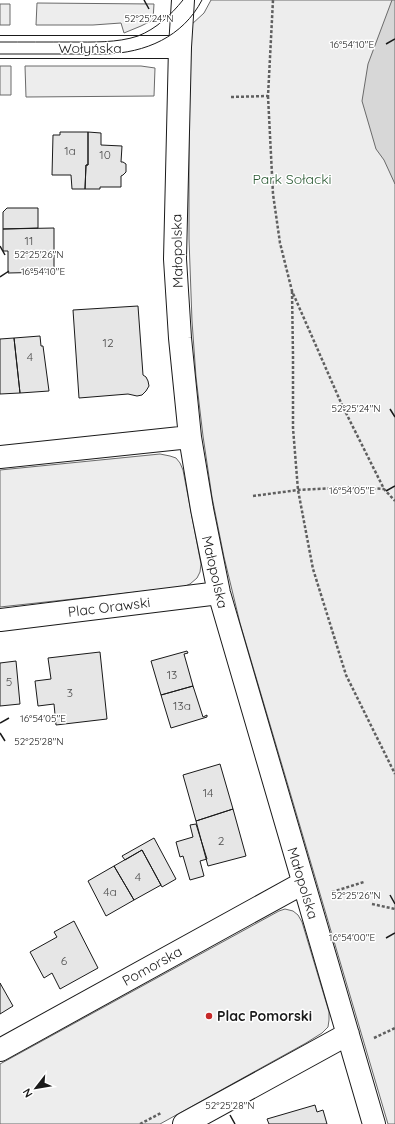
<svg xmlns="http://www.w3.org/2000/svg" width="395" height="1124" font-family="Quicksand,sans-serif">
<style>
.built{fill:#ededed;stroke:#6a6a6a}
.water{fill:#d7d7d7;stroke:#6a6a6a}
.building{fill:#e6e6e6;stroke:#1a1a1a}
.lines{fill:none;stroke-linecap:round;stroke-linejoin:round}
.street-casing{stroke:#1a1a1a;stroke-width:24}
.path{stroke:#5f5f5f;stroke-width:2.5;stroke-dasharray:3 2;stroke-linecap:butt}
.street{stroke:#fff;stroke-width:22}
.tram{stroke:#1a1a1a;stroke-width:1}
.ticks{fill:none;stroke:#1a1a1a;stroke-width:1.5}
.poi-dot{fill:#c62828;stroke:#fff;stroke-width:1.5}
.labels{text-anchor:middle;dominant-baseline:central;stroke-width:3;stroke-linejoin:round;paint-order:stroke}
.number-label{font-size:12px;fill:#4d4d4d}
.street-label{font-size:14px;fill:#1a1a1a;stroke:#fff}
.park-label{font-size:14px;fill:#2b5a34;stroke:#fff}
.poi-label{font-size:14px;font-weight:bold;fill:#1a1a1a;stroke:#fff;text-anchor:start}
.ticks-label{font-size:10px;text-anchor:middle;fill:#1a1a1a;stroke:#fff;stroke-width:3;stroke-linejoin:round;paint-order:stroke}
</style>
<rect width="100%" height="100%" fill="#fff"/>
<!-- built -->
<path class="built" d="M211 0H395V1124H388L240 623 224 557 212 497 203 436 196 377 192 321 189 239V84L191 25 204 13Z
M37 3 154 4 153 20 141 26 124 33 121 23 93 25H36Z
M0 4H10V25H0Z
M0 66H11V95H0Z
M25 66H141L155 68 154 96 26 97Z
M160 454 170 456 176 458 180 463 183 470 201 564 200 572 197 578 190 584 183 587 0 607V470Z
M285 909 293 911 298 915 302 922 329 1012V1020L328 1027 322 1033 306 1043 160 1124H0V1064L279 911Z"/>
<!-- water -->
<path class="water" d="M392 0H395V184L384 160 376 149 362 101 368 64Z"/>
<!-- building -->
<path class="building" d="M60 132H88V165H86L85 189H72L71 175H52L53 135H60Z
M88 132 101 133V145L122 146 121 162H123L126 164V172L123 175 121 176V187H100V189H85L86 165H88Z
M7 208H38V228L3 229V212Z
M54 228V272L8 273V251H3V229Z
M138 306 143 375 146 377 148 381 149 386 146 391 142 395 137 396 128 394 79 398 73 310Z
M40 336 41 346H43L49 391 20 393 14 338Z
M14 338 20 393 0 394V339Z
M187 651 188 653 184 654 193 686 161 695 151 661Z
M100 652 107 719 56 725 54 704 38 706 35 681 51 679 48 658Z
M16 661 20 704 0 706V663Z
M193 686 203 717 207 715V717L171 728 161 695Z
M220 764 233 809 196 821 183 775Z
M233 809 246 856 208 866 196 821Z
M196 824 207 859 200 861 204 876 190 880 183 856 180 857 176 842 193 837 190 825Z
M154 838 176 879 162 887 142 850 125 860 122 856Z
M142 850 161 885 134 900 114 866Z
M114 866 134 900 106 916 88 881Z
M74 921 98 968 60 989 52 973 44 978 30 952 57 937 54 932Z
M0 983 13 1006 0 1014Z
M315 1105 317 1112 323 1110 327 1124H269L267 1119Z"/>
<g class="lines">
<!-- street casing -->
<g class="street-casing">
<path id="street" d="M183 0 180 47 175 259 180 338 190 437 202 509 219 593 374 1124
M0 47H180
M0 457 190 437
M0 620 219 593
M0 1050 303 883
M184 1124 348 1034"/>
</g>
<!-- path -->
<path class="path" d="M268 96 273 194 280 243 292 291 342 405 384 489 395 501
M231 97 268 96 273 0
M292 291 293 356V428L298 490 313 569 346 675 395 774
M253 496 298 490 355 487 384 489
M332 892 364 882
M372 904 395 909
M374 1038 395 1028
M140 1124 161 1113"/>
<!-- street -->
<use href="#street" class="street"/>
<!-- tram -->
<path class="tram" d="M0 42C24 42 47 42 71 42 93 42 117 43 138 36 156 29 171 15 183 0
M0 54H105C145 53 183 37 202 0"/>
</g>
<!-- ticks -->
<path class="ticks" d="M144 0 149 9M386 44 395 39M0 246 5 255M0 277 9 271M390 409 395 417M386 491 395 486M0 723 9 718M0 733 5 741M390 895 395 904M386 938 395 933M230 1115 235 1124"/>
<!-- markers -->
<circle class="poi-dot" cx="209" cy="1016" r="4"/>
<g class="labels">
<!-- number labels -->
<g class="number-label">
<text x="70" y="150">1a</text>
<text x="105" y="154">10</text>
<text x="29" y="240">11</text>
<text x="108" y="342">12</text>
<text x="30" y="356">4</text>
<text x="172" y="674">13</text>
<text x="9" y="681">5</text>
<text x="70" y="692">3</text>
<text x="182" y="705">13a</text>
<text x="208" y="792">14</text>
<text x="221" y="840">2</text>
<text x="138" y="876">4</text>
<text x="110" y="891">4a</text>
<text x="64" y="960">6</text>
</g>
<!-- street labels -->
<g class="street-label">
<text x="90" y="48">Wołyńska</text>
<text transform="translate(177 251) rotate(-91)">Małopolska</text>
<text transform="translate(215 572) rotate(77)">Małopolska</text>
<text transform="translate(109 607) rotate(-7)">Plac Orawski</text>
<text transform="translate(303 883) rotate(73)">Małopolska</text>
<text transform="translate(152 966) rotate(-29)">Pomorska</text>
</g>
<!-- park labels -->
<g class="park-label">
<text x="292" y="179">Park Sołacki</text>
</g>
<!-- poi labels -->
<g class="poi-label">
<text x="217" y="1016">Plac Pomorski</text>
</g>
</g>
<g class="ticks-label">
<text x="149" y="22">52°25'24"N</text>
<text x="352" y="48">16°54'10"E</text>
<text x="39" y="258">52°25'26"N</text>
<text x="43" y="275">16°54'10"E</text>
<text x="356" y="412">52°25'24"N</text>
<text x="352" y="494">16°54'05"E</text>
<text x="43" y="722">16°54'05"E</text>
<text x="39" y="745">52°25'28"N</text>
<text x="356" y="899">52°25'26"N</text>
<text x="352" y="941">16°54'00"E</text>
<text x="230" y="1109">52°25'28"N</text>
</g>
<!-- north arrow -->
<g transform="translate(36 1088) rotate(239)" stroke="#ffffff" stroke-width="3" paint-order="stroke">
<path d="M0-3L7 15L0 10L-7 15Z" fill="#1a1a1a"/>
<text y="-6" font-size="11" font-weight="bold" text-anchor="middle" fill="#1a1a1a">N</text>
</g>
</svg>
